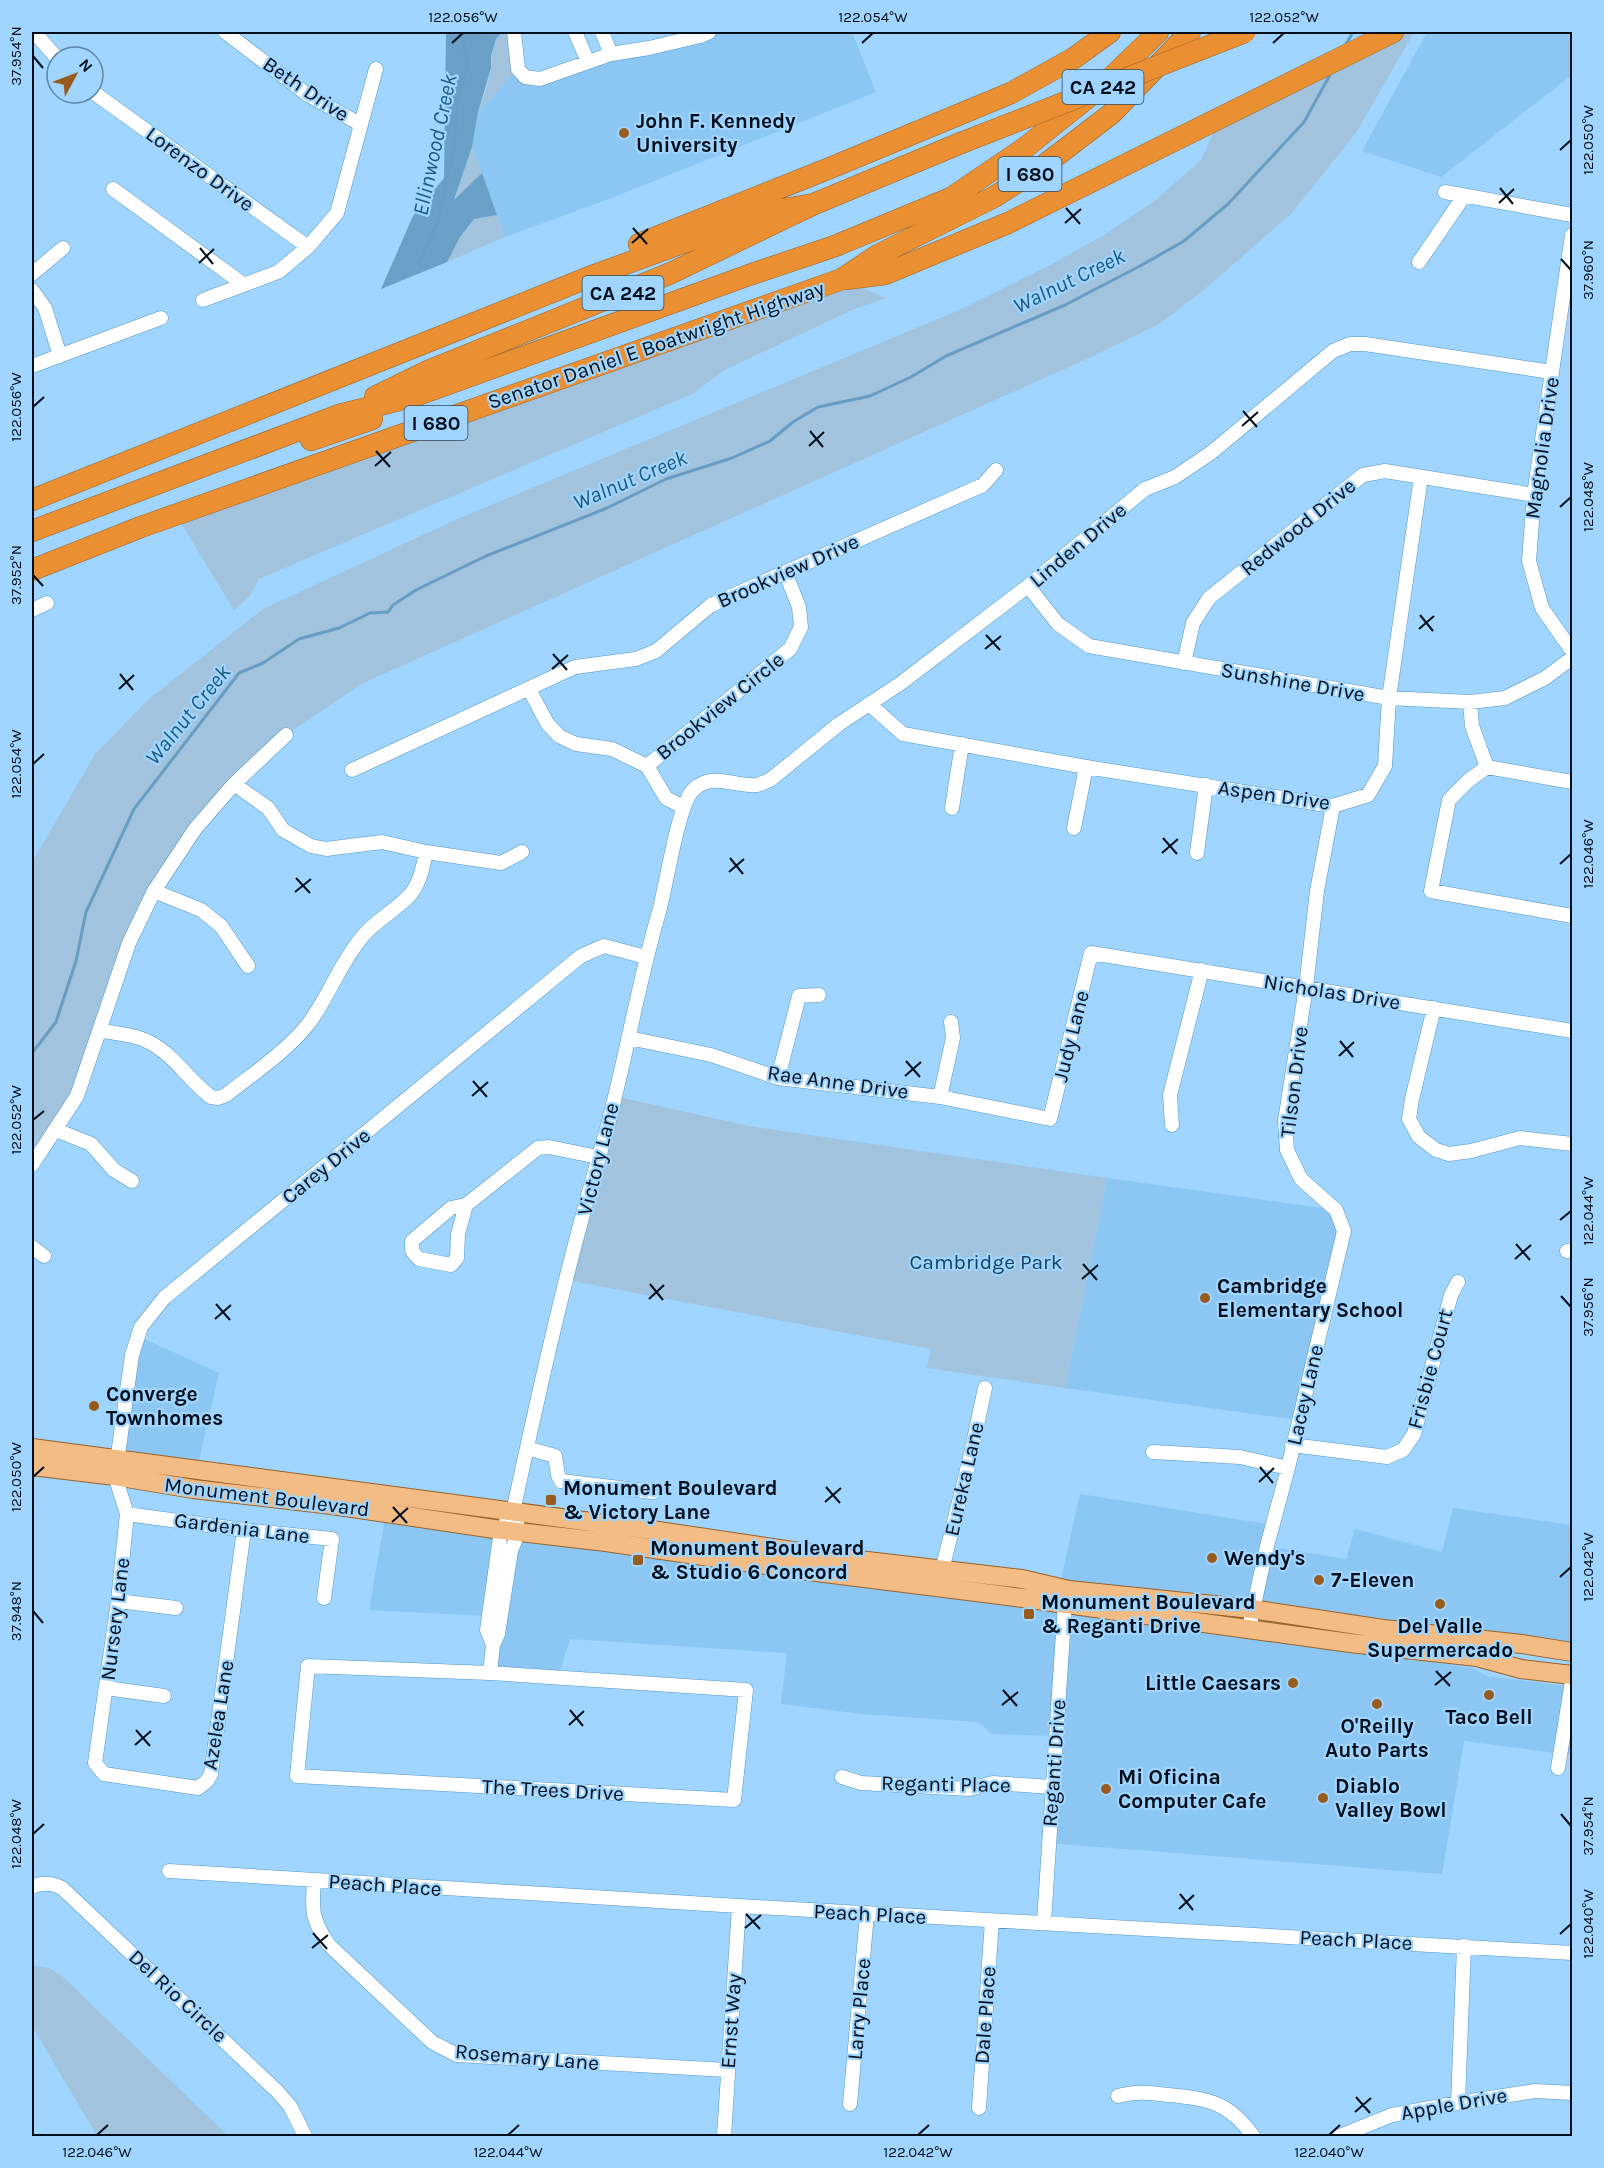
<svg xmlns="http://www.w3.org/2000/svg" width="1604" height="2168" font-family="Karla,sans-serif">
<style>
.built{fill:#8cc6f2}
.green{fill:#a1c3dd}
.forest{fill:#6a9fc6}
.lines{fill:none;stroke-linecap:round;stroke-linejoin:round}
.stream{stroke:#689dc3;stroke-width:3}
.minor-casing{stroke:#5397c7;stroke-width:15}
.major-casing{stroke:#98622a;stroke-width:20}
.highway-casing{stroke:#98622a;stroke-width:22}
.minor{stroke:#fff;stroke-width:14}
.major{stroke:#f2bc84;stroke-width:18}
.highway{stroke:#ea8f32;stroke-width:21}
.highway-bridge-casing{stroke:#98622a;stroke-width:22;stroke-linecap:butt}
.highway-bridge{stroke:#ea8f32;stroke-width:21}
.ticks{fill:none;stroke:#000e1b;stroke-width:2}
.poi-dot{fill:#985b1e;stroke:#9fd5fe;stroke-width:2}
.labels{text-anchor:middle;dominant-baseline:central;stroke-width:4.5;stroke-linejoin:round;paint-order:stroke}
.shield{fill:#9fd5fe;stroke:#304a5f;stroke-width:1.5}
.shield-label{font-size:20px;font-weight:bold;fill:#000e1b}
.street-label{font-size:21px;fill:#000e1b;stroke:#9fd5fe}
.poi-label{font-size:21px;font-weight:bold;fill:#000e1b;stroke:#9fd5fe;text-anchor:start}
.park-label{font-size:21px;fill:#153f5a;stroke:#9fd5fe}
.water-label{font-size:22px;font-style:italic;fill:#1d5a81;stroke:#9fd5fe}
.neatline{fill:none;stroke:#000e1b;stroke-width:2}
.ticks-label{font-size:15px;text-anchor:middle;fill:#000e1b}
</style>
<rect width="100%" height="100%" fill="#9fd5fe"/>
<!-- built -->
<path class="built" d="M709 32H852L876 92 614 197 505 237 472 147 478 112 518 69 525 77Z
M1427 32H1572V75L1441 177 1362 151Z
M1107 1178 1336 1210 1344 1231 1298 1420 1065 1388Z
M138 1336 219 1373 197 1469 117 1459Z
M1080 1494 1273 1525 1267 1546 1346 1559 1355 1529 1442 1552 1453 1508 1572 1525V1652L1059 1588Z
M386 1513 501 1530 489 1616 369 1610Z
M519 1531 1407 1648 1406 1659 1473 1668 1486 1676 1572 1687V1755L1464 1741 1442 1874 1048 1843 1056 1736 992 1734 978 1722 862 1714 781 1704 787 1653 570 1639 558 1678 490 1673Z"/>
<!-- green -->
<path class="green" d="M502 32H514L518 69 478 112C483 98 489 83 491 69 493 53 491 46 502 32Z
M1393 32H1414L1356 133 1291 214 1206 288 1161 323 1089 358 361 684 286 735 234 784 154 891 56 1130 32 1148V866L36 855 96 753 149 699 263 609 455 520 957 311 1054 263 1107 233 1157 199 1201 160 1219 120Z
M472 147 482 173 454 202Z
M497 215 505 237 447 262 460 237 474 219Z
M842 279 886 298 852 310 725 370 692 394 259 579 250 596 234 610 176 515Z
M614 1096 749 1126 1107 1178 1065 1388 927 1368 931 1349 567 1280Z
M32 1965 49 1968 61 1975 228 2136H97L32 2026Z"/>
<!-- forest -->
<path class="forest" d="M446 32H502L496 39 491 56V68L478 112 472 147 454 200 482 173 497 215 474 219 460 237 447 262 381 289 413 216 444 178Z"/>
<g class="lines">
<!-- stream -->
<path class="stream" d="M1345 46 1353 32
M419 263 437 223 453 154 458 101 468 65 462 32
M32 1053 56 1022 76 961 86 912 134 809 239 673 263 663 299 639 339 628 370 613 388 612 393 605 416 590 486 556 607 508 666 479 732 458 770 441 793 422 818 407 870 396 911 377 946 356 1065 305 1140 266 1184 241 1228 204 1304 122 1331 73"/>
<!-- minor casing -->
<g class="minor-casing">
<path id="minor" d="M34 32 57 58
M225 32 308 95 360 124
M514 32 518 69 525 77 540 79 611 54 649 48 700 36 709 32
M575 32 588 62
M602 32 611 54
M93 92 308 247
M113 189 243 284
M1445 192 1572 215
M1572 235 1534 495 1529 561 1542 608 1572 651
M1419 262 1464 196
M32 274 63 248
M32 290 45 308 60 356
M203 300 278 272 308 247 337 213 376 69
M32 366 161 318
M1028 586 1058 624 1089 646 1389 698 1470 702 1505 698 1545 678 1572 658
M32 610 47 603
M1184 663 1193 623 1209 598 1363 475 1385 471 1534 495
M529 689 547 723 559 736 576 744 612 749 647 766 790 649 801 627 799 607 785 572
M1470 702 1472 726 1487 767 1572 782
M869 704 903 734 1086 767 1333 806 1368 795 1385 766 1389 698 1421 477
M647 766 666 798 683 807
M1487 767 1469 780 1449 800 1431 891 1572 916
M352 770 575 667 636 659 656 651 711 605 983 485 996 470
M234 784 268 808 283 830 311 846 326 849 382 842 426 852 501 863 522 852
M952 808 962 744
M1074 828 1086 767
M1197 853 1206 785
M154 891 201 910 221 926 248 966
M1434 1008 1412 1099 1409 1119 1419 1137 1436 1150 1449 1154 1471 1151 1520 1138 1572 1144
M100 1030C115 1034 133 1034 147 1041 174 1054 188 1080 211 1097L218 1098 226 1095C254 1073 287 1051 309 1023 329 996 340 963 362 937 375 921 393 912 407 898 419 887 423 868 426 852
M629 1038 711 1055 778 1078 940 1097 1050 1119 1091 953 1572 1031
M778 1078 799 996 819 995
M940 1097 953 1038 951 1022
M1172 1125 1170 1095 1202 970
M56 1130 91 1144 114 1170 132 1181
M32 1165 77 1096 129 943 154 891 195 829 234 784 286 735
M466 1205 458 1234 457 1258 451 1265 419 1259 412 1251V1241L451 1208 466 1205 538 1148 549 1147 598 1157
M32 1247 44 1256
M1567 1251 1572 1250
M1292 1445 1387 1457 1403 1450 1414 1434 1451 1295 1458 1282
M527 1448 555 1456 558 1475 561 1481 653 1492
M1153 1452 1240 1457 1288 1468
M513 1512 519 1531 511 1551 498 1634 493 1645 487 1630 501 1530 513 1512C539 1391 566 1269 601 1150 624 1072 636 990 659 912 666 887 678 805 693 790 712 771 734 787 757 785 761 784 766 781 770 780L839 724 901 683 1028 586 1145 489 1175 477 1212 452 1333 351 1350 344H1365L1552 372
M127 1514 244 1530 332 1539 324 1598
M244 1530 211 1774 207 1781 198 1788 104 1774 95 1763 118 1601 127 1514 115 1476 132 1355 141 1327 164 1298 581 956 604 946 646 957
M942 1570 970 1458 985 1388
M118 1601 176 1608
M1249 1628 1267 1546 1288 1468 1344 1231 1336 1210 1301 1179 1287 1150 1285 1121 1306 987 1317 891 1333 806
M308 1666 490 1673 746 1690 734 1800 297 1776Z
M490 1673 493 1645
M106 1688 164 1696
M1558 1768 1572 1681
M842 1777 861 1783 969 1789 993 1783 1051 1787
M169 1871 739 1906 1572 1953
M314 1880C312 1911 311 1917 328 1944L432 2042 457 2055 727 2070
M32 1887C42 1882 52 1883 62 1888L277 2091 290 2106 305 2136
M1044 1922 1065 1603
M1118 2096C1139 2091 1148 2093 1169 2095 1209 2099 1229 2102 1253 2136
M1458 2103 1464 1946
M850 2104 867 1914
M979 2108 992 1921
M724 2136 739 1906
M1340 2136 1392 2115 1458 2103 1535 2091 1572 2093"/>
</g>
<!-- major casing -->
<g class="major-casing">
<path id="major" d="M32 1448 652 1530 833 1557 1022 1579 1069 1590 1252 1609 1383 1629 1522 1644 1572 1652
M32 1466 115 1476 193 1489 332 1505 501 1530 606 1542 793 1569 1000 1595 1350 1643 1477 1657 1521 1669 1572 1675"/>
</g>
<!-- highway casing -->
<g class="highway-casing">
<path id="highway" d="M639 244 830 168 1011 93 1074 58 1110 32
M846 279 885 274 1008 223 1393 32
M375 397 428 371 671 273 814 204 961 143
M311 440 372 419
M32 500 592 276 767 212 814 204
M32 531 339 415 415 396 749 275 835 246 951 198 1026 147 1086 99 1115 74 1158 32
M32 570 141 527 842 279 878 255 994 197 1043 166 1111 114 1190 32"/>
</g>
<!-- minor -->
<use href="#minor" class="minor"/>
<!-- major -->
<use href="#major" class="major"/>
<!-- highway -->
<use href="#highway" class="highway"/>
<!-- highway-bridge casing -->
<g class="highway-bridge-casing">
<path id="highway-bridge" d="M961 143 1245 32"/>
</g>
<!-- highway-bridge -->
<use href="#highway-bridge" class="highway-bridge"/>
</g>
<!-- ticks -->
<path class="ticks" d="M452 43 463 33M862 43 873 33M1273 43 1284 33M33 56 43 68M1560 150 1571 140M1500 188 1513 204M1499 203 1514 189M1066 208 1080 224M1065 223 1081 209M633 228 647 244M632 243 648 229M200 248 213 264M1561 259 1571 270M199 263 214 249M33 407 44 397M1243 411 1257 427M1242 426 1258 412M810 431 823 447M809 446 824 432M376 451 390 467M375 466 391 452M1560 507 1571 497M33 575 43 586M1420 615 1433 631M1419 629 1434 616M986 635 1000 650M985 649 1001 636M553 654 567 670M552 669 568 655M120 674 133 690M119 689 134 675M33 764 44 754M1163 838 1177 854M1162 853 1178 839M730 858 743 874M1560 864 1571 854M729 872 744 859M296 878 310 893M295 892 311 879M1340 1041 1353 1057M1339 1056 1354 1042M906 1061 920 1077M905 1076 921 1062M473 1081 487 1097M472 1096 488 1082M33 1120 44 1111M1560 1220 1571 1211M1516 1244 1530 1260M1515 1259 1531 1245M1083 1264 1097 1280M1082 1279 1098 1265M650 1284 663 1300M1561 1296 1571 1307M649 1299 664 1285M216 1304 230 1320M215 1319 231 1305M1260 1467 1273 1483M33 1477 44 1467M1259 1482 1274 1468M826 1487 840 1503M825 1502 841 1488M393 1507 407 1523M392 1522 408 1508M1560 1577 1571 1567M33 1611 43 1623M1436 1671 1450 1686M1435 1685 1451 1672M1003 1690 1017 1706M1002 1705 1018 1692M570 1710 583 1726M569 1725 584 1711M136 1730 150 1746M135 1745 151 1731M1561 1814 1571 1826M33 1834 44 1824M1180 1894 1193 1910M1179 1909 1194 1895M746 1914 760 1929M745 1928 761 1915M313 1933 327 1949M1560 1934 1571 1924M312 1948 328 1935M1356 2097 1370 2113M1355 2112 1371 2098M97 2135 108 2125M508 2135 519 2125M918 2135 929 2125M1329 2135 1340 2125"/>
<!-- markers -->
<g class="poi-dot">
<circle cx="624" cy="133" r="6"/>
<circle cx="1205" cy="1298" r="6"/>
<circle cx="94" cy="1406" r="6"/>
<rect x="545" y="1494" width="12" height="12" rx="3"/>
<circle cx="1212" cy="1558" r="6"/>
<rect x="632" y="1554" width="12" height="12" rx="3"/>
<circle cx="1319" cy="1580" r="6"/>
<circle cx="1440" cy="1604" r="6"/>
<rect x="1023" y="1608" width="12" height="12" rx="3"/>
<circle cx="1293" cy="1683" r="6"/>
<circle cx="1489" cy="1695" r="6"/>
<circle cx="1377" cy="1704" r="6"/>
<circle cx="1106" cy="1789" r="6"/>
<circle cx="1323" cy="1798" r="6"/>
</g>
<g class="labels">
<!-- shield labels -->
<g class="shield">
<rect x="1062.5" y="70" width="81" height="34" rx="4.5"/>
<rect x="998.5" y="157" width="63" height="34" rx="4.5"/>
<rect x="582.5" y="276" width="81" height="34" rx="4.5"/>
<rect x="404.5" y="406" width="63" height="34" rx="4.5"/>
</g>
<g class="shield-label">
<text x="1103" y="87">CA 242</text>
<text x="1030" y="174">I 680</text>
<text x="623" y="293">CA 242</text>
<text x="436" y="423">I 680</text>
</g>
<!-- street labels -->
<g class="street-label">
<text transform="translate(306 89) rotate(34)">Beth Drive</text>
<text transform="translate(200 169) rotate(36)">Lorenzo Drive</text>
<text transform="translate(656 345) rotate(-19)">Senator Daniel E Boatwright Highway</text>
<text transform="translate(1542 448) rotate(-82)">Magnolia Drive</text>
<text transform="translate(1298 527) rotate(-39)">Redwood Drive</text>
<text transform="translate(1078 545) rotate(-40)">Linden Drive</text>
<text transform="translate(788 571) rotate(-24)">Brookview Drive</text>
<text transform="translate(1293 682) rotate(10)">Sunshine Drive</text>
<text transform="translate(720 706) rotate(-39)">Brookview Circle</text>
<text transform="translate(1274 795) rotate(8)">Aspen Drive</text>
<text transform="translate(1332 992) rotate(9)">Nicholas Drive</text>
<text transform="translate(1071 1036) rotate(-76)">Judy Lane</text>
<text transform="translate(838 1082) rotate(8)">Rae Anne Drive</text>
<text transform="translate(1294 1082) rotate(-83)">Tilson Drive</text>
<text transform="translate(598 1159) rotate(-76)">Victory Lane</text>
<text transform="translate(326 1166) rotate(-39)">Carey Drive</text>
<text transform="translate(1430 1369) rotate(-75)">Frisbie Court</text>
<text transform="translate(1305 1395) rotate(-77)">Lacey Lane</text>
<text transform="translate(964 1479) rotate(-77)">Eureka Lane</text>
<text transform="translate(267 1497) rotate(7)">Monument Boulevard</text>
<text transform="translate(242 1528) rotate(7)">Gardenia Lane</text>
<text transform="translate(115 1619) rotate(-83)">Nursery Lane</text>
<text transform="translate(218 1715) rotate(-81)">Azelea Lane</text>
<text transform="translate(1054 1763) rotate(-86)">Reganti Drive</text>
<text transform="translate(946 1784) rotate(1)">Reganti Place</text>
<text transform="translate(553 1790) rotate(3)">The Trees Drive</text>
<text transform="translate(385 1885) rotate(4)">Peach Place</text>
<text transform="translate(870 1914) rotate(3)">Peach Place</text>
<text transform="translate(1356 1940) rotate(3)">Peach Place</text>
<text transform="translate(178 1996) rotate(43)">Del Rio Circle</text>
<text transform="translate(859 2009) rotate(-85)">Larry Place</text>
<text transform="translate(985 2015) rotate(-86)">Dale Place</text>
<text transform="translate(731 2021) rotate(-86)">Ernst Way</text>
<text transform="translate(527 2057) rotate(5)">Rosemary Lane</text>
<text transform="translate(1454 2104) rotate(-10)">Apple Drive</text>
</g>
<!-- poi labels -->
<g class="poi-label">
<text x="636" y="121">John F. Kennedy<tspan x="636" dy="24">University</tspan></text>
<text x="1217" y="1286">Cambridge<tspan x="1217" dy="24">Elementary School</tspan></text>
<text x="106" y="1394">Converge<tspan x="106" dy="24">Townhomes</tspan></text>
<text x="563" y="1488">Monument Boulevard<tspan x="563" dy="24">&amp; Victory Lane</tspan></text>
<text x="650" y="1548">Monument Boulevard<tspan x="650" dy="24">&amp; Studio 6 Concord</tspan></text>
<text x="1224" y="1558">Wendy's</text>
<text x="1331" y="1580">7-Eleven</text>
<text x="1041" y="1602">Monument Boulevard<tspan x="1041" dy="24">&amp; Reganti Drive</tspan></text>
<text x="1440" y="1626" text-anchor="middle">Del Valle<tspan x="1440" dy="24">Supermercado</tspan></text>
<text x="1281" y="1683" text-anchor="end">Little Caesars</text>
<text x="1489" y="1717" text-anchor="middle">Taco Bell</text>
<text x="1377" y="1726" text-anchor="middle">O'Reilly<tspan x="1377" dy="24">Auto Parts</tspan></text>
<text x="1118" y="1777">Mi Oficina<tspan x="1118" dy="24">Computer Cafe</tspan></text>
<text x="1335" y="1786">Diablo<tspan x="1335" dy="24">Valley Bowl</tspan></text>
</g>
<!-- park labels -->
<g class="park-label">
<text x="986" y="1262">Cambridge Park</text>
</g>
<!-- water labels -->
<g class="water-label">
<text transform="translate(435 145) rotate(-78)">Ellinwood Creek</text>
<text transform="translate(1069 281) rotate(-26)">Walnut Creek</text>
<text transform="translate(630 480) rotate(-23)">Walnut Creek</text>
<text transform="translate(188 715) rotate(-51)">Walnut Creek</text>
</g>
</g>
<!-- border -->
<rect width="1604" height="2168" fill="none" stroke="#9fd5fe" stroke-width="66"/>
<!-- north arrow -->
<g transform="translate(75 75) rotate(49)"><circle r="28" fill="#9fd5fe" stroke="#5f85a3" stroke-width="1.5"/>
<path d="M0-4.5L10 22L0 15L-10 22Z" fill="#985b1e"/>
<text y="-9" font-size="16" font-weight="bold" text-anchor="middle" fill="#000e1b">N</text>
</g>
<rect x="33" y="33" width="1538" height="2102" class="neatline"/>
<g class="ticks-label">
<text x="463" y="22">122.056°W</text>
<text x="873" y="22">122.054°W</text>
<text x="1284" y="22">122.052°W</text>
<text transform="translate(16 56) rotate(-90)" y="5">37.954°N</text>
<text transform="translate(1588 140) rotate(-90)" y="5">122.050°W</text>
<text transform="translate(1588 270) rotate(-90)" y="5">37.960°N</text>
<text transform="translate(16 407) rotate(-90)" y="5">122.056°W</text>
<text transform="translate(1588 497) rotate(-90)" y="5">122.048°W</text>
<text transform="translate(16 575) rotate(-90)" y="5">37.952°N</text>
<text transform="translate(16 764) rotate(-90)" y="5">122.054°W</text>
<text transform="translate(1588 854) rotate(-90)" y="5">122.046°W</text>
<text transform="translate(16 1120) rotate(-90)" y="5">122.052°W</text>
<text transform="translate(1588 1211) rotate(-90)" y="5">122.044°W</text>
<text transform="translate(1588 1307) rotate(-90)" y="5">37.956°N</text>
<text transform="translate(16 1477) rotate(-90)" y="5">122.050°W</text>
<text transform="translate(1588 1567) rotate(-90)" y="5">122.042°W</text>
<text transform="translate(16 1611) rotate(-90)" y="5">37.948°N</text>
<text transform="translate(1588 1826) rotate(-90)" y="5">37.954°N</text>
<text transform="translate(16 1834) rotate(-90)" y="5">122.048°W</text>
<text transform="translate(1588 1924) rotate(-90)" y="5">122.040°W</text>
<text x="97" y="2157">122.046°W</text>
<text x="508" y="2157">122.044°W</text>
<text x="918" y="2157">122.042°W</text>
<text x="1329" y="2157">122.040°W</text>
</g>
</svg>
